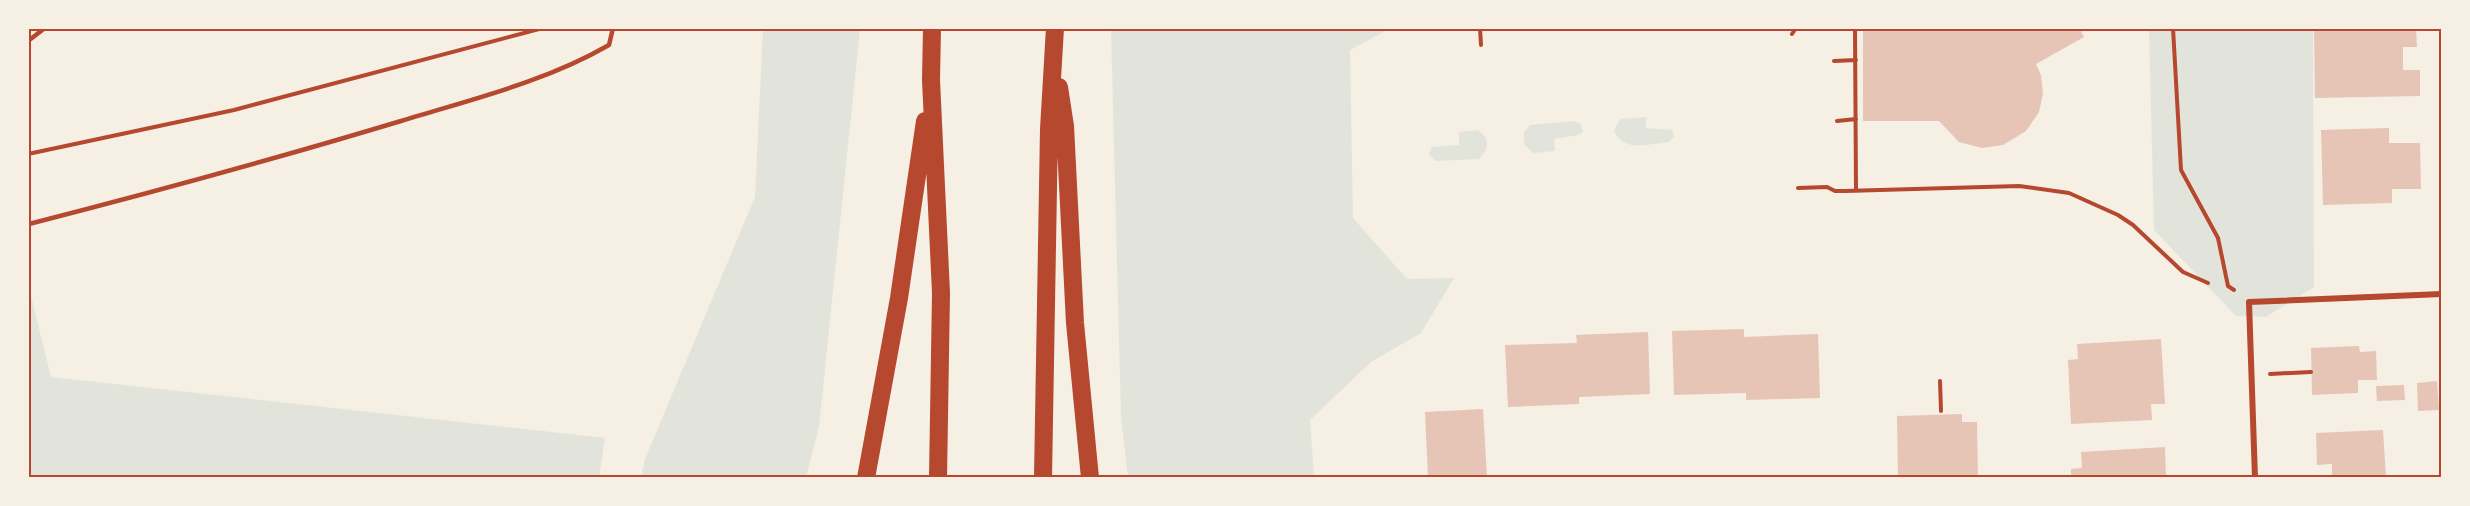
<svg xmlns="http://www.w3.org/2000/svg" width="2470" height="506" font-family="'Titillium Web',sans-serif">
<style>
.green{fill:#e2e4dc}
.building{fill:#e6c5b7}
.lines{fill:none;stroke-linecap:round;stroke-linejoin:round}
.path{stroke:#b5482f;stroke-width:4}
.service{stroke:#b5482f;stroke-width:4.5}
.minor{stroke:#b5482f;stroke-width:6}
.motorway{stroke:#b5482f;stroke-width:18}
.neatline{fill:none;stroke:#b5482f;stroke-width:2}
</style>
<rect width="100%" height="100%" fill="#f6efe4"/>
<!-- green -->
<path class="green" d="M763 29H860L819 427 806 477H641L645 459 755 197Z
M1111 29H1389L1350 50 1353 218 1407 279 1454 278 1421 333 1371 362 1310 420 1314 477H1128L1121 417Z
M2149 29H2313L2314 287 2266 317 2236 316 2154 230Z
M1646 117V128L1672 130 1674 137 1669 142C1648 144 1624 153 1614 131L1620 119Z
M1574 121 1581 124 1583 132 1578 135 1554 139 1555 151 1533 153 1524 144V132L1530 125Z
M1478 130C1491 139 1489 149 1479 159L1435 161 1429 154 1432 147 1459 145V132Z
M28 284 51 377 605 438 599 477H29Z"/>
<!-- building -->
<path class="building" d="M1863 28H2079L2084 37 2036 64 2041 75 2043 94 2039 112 2026 131 2003 145 1982 148 1959 142 1939 121H1863Z
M2314 28H2416L2417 47H2403V70H2420V96L2315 98Z
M2389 128V143H2420L2421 189H2392V203L2323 205 2321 130Z
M1744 329V337L1818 334 1820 398 1746 400V393L1674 395 1672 331Z
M1648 332 1650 394 1579 397V404L1508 407 1505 345 1577 343 1576 335Z
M2161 339 2165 404H2151L2152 420 2071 424 2068 360 2078 359 2077 344Z
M2359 346 2360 352 2376 351 2377 380H2358V393L2312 395 2311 348Z
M2437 381 2439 410 2418 411 2417 383Z
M2404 385 2405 400 2377 401 2376 386Z
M1483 409 1487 478H1428L1425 412Z
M1962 414V422H1977L1978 478H1898L1897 416Z
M2383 430 2386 478H2332V464L2317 465 2316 433Z
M2165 447 2166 478H2071V469L2082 468 2081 452Z"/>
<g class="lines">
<!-- path -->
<path class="path" d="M1480 28 1481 45
M1855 28 1856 191
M2173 28 2181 170 2218 238 2228 286 2234 290
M1792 34 1796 28
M1834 61 1856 60
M1837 121 1856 119
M28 154 234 110 543 28
M1798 188 1827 187 1835 191H1845L2019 186 2069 193 2118 215 2133 225 2183 272 2208 283
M2270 374 2311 372
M1940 381 1941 411"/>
<!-- service -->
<path class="service" d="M28 41 45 28
M29 224C154 192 278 158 401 121 472 99 545 82 609 45L613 28"/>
<!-- minor -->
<path class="minor" d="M28 219V229
M2255 478 2249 302 2442 294"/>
<!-- motorway -->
<path class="motorway" d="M932 28 931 80 941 293 938 478
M1059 87 1065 126 1075 323 1090 478
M866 478 899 298 925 121
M1043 478 1049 129 1055 28"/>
</g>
<!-- border -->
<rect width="2470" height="506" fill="none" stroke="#f6efe4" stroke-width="60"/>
<rect x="30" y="30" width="2410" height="446" class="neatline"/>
</svg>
